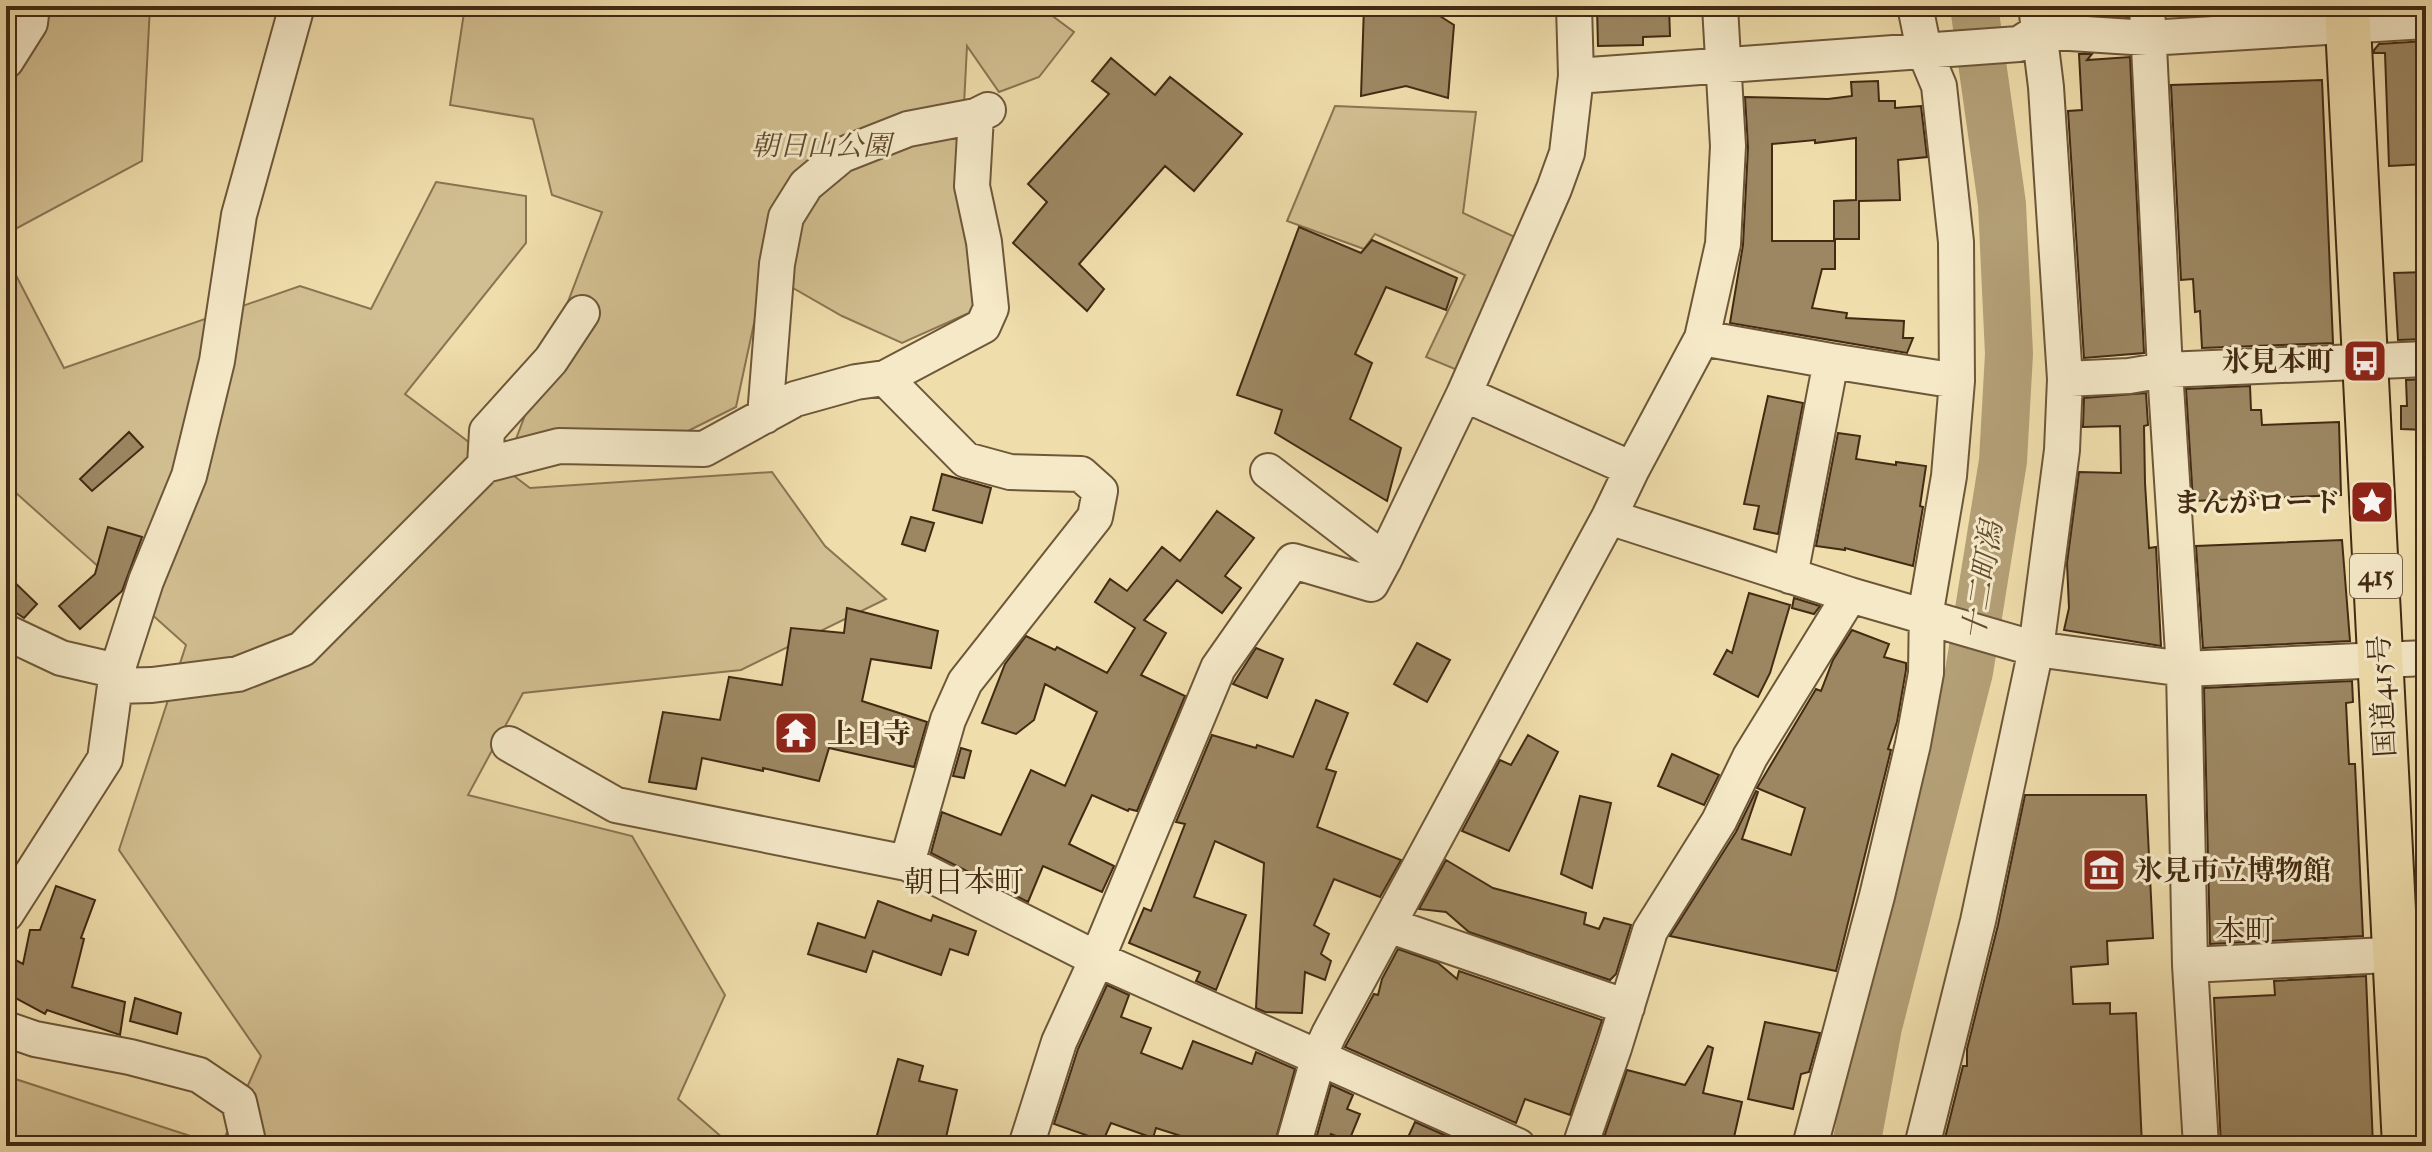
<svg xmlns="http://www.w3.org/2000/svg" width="2432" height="1152" font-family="'IM FELL French Canon','Noto Serif JP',serif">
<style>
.green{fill:#d2bf91;stroke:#8a7452;stroke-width:2}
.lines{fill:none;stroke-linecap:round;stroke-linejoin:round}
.river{stroke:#b4a077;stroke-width:48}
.building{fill:#9c8762;stroke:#422a13;stroke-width:2}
.minor-casing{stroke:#6d5739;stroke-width:38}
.highway-casing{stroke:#422a13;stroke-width:48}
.minor{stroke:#f5e9c8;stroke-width:34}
.highway{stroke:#efddab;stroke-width:44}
.labels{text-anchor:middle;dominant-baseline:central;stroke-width:6;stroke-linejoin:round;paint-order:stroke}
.shield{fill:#f5e9c8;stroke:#786349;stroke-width:2}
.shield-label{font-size:26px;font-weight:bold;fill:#422a13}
.park-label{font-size:28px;font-style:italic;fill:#5f482c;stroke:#f5e9c8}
.poi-label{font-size:28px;font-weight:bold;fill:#422a13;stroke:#f5e9c8;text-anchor:end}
.street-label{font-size:28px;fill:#422a13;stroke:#f5e9c8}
.water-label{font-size:30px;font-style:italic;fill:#644d31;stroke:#f5e9c8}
.neighbourhood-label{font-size:30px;fill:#422a13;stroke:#f5e9c8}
</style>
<rect width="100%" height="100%" fill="#efddab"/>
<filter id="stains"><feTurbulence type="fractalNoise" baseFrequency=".0025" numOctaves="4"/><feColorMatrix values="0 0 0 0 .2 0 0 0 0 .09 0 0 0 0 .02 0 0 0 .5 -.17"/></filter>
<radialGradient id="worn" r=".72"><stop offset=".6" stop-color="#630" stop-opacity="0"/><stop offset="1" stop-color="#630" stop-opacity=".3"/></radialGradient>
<!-- green -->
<path class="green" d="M6 6H150L142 161 6 234Z
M465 6H1039L1074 32 1039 77 999 92 967 46 960 183 976 300 969 313 902 343 842 316 765 272 736 407 672 439 513 447 602 212 552 195 533 119 450 105Z
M1335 106 1476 112 1463 213 1517 238 1462 372 1426 357 1465 275 1375 234 1364 249 1287 221Z
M436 182 526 196V243L405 394 530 488 772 472 825 546 886 599 741 670 523 693 468 795 632 836 725 995 678 1099 732 1146H6V1076L221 1146 261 1056 119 850 186 645 6 484V256L64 368 300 286 371 309Z"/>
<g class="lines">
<!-- river -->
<path class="river" d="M1856 1146 1878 1027 1969 672 2003 461 2009 354 2002 204 1974 6"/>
</g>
<!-- building -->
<path class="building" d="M1364 6H1424L1454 25 1448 98 1406 86 1361 96Z
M1669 6 1670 36 1643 37V45L1598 46 1597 7Z
M2076 6H2127L2128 17 2076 13Z
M2426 41V53H2421L2423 101H2426V164L2389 166 2385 53H2374V50L2379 44Z
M2079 54H2092L2087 60 2130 57 2144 353 2084 358 2068 111 2082 110Z
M1111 58 1155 95 1170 77 1242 134 1194 191 1165 166 1079 264 1104 289 1087 311 1013 243 1047 202 1028 184 1109 94 1092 81Z
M2322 80 2333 343 2202 348 2200 311 2195 312 2193 279 2181 280 2171 85Z
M1878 81 1879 101H1895V108L1921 106 1927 157 1898 160 1900 200 1859 201V239H1834V201L1856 200V138L1815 143V140L1772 144V241H1835V269H1822L1812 308 1847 313 1846 318 1904 321 1903 338H1913L1907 353 1730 323 1743 245 1748 147 1745 97 1828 99 1852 96 1851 82Z
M1299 227 1361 253 1372 240 1457 278 1446 310 1386 287 1355 354 1372 363 1350 419 1401 448 1387 501 1275 433 1282 410 1237 395Z
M2426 272V339L2398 340 2394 273Z
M2426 379V430L2401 429V406H2407L2406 380Z
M2250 386 2251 410H2261L2262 425 2339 422 2341 495 2193 501 2186 389Z
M2146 393 2148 425 2144 426 2145 483 2149 548 2156 547 2161 646 2064 630 2069 608 2067 563 2079 472 2121 473 2120 426 2083 427 2084 398Z
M1768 396 1803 403 1778 534 1754 529 1759 506 1744 504Z
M129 432 143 447 92 491 80 479Z
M1838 433 1860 436 1856 459 1896 465V462L1926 466 1920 506 1923 507 1913 566 1845 548V550L1816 546Z
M942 474 991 488 982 523 933 510Z
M1217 511 1254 538 1225 576 1241 588 1222 613 1177 580 1144 620 1166 633 1141 675 1185 696 1137 811 1129 809 1128 811 1092 795 1069 844 1114 866 1102 892 1043 866 1028 902 931 853 942 812 1001 835 1031 770 1065 786 1097 712 1045 684 1034 720 1016 734 982 723 1005 664 1026 636 1055 650 1057 647 1107 673 1135 628 1095 602 1110 579 1127 591 1162 547 1180 561Z
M911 517 934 523 925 551 902 544Z
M108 527 142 537 122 591 80 629 59 606 95 574Z
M2342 540 2350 641 2203 648 2196 546Z
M6 574 37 604 24 618 6 606Z
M1749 593 1790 605 1770 673 1758 697 1714 674 1727 650 1732 653Z
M1794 598 1820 606 1814 614 1792 608Z
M847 608 938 631 931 668 871 659 862 701 927 722 914 767 829 748 819 781 763 768V771L702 758 696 789 649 782 663 712 720 720 729 677 782 685 791 628 844 633Z
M1852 630 1889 644 1884 657 1906 663V670L1897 722 1888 749 1891 750 1836 971 1670 936 1736 832 1756 791 1758 792 1742 839 1791 855 1805 808 1757 788 1816 689 1821 691 1833 660Z
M1417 643 1450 660 1427 702 1394 684Z
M1256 648 1283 659 1267 698 1233 684Z
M2352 681 2353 702 2346 703 2349 764H2355L2363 936 2210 944 2204 688Z
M1316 700 1348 713 1326 769 1336 772 1317 827 1401 860 1380 897 1334 879 1314 925 1329 934 1321 954 1331 961 1325 980 1305 972 1302 1013 1265 1012 1256 1008 1264 863 1215 841 1194 897 1246 915 1216 990 1196 981 1200 972 1129 943 1144 908 1151 911 1185 824 1176 822 1212 735 1256 748 1257 745 1293 757Z
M1528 735 1558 752 1509 851 1462 831 1500 760 1511 765Z
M961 748 971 751 964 778 953 776Z
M1672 754 1719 775 1704 805 1658 786Z
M2025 795H2146L2153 938 2107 941 2108 964 2071 967 2073 1004 2110 1003V1014L2136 1013 2142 1146H1943L1963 1066H1967V1049L1998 925Z
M1580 796 1611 803 1592 888 1561 874Z
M1446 860 1493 888 1586 913 1584 924 1599 929 1604 918 1631 925 1616 974 1610 980 1469 932 1446 912 1419 909Z
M56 886 95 900 81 938 84 939 72 987 125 1002 120 1035 47 1010 45 1014 6 993V955L23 964 30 930H40Z
M878 901 931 921 933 915 976 931 968 955 950 949 941 975 873 951 866 972 808 954 818 923 865 938Z
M1398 949 1438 963 1457 979 1459 971 1602 1020 1570 1115 1525 1099 1516 1123 1345 1047 1374 994 1378 995 1382 979Z
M2366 976 2373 1146H2335L2334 1139 2287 1141 2288 1146H2221L2214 998 2275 995 2274 981Z
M1107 985 1129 995 1121 1017 1151 1028 1141 1053 1182 1069 1193 1041 1252 1064 1256 1052 1295 1069 1274 1146H1230L1208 1137 1206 1144 1156 1128 1153 1138 1111 1123 1103 1141 1054 1124 1078 1049Z
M135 998 181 1013 177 1034 130 1021Z
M1765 1022 1820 1033 1809 1072 1801 1074 1793 1109 1748 1099Z
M1708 1046 1713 1048 1703 1093 1742 1102 1732 1146H1601L1627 1070 1685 1085Z
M898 1059 923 1066 919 1081 957 1090 944 1146H874Z
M1331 1085 1353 1095 1347 1109 1360 1114 1349 1141 1331 1134 1327 1146H1314Z
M1415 1122 1469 1146H1404Z"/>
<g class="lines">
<!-- minor casing -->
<g class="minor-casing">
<path id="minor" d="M2147 6 2165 370 2184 669 2190 965 2201 1146
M6 61 30 23 32 6
M1576 76 2019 44 2039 31 2148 38 2426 21
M1702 338 1831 361 1790 576
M1831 361 1957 381
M885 378 983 326 991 308 984 242 972 186 976 116 988 110
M2065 379 2129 376 2165 370 2426 359
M1464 394 1632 469
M765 416 777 264 786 217 806 185 842 155 908 129 976 116
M485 465 487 431 551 360 582 313
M1268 471 1384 560
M1609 517 1850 595 2036 649 2184 669 2426 658
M6 632 61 658 117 671
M115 686 152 685 238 674 302 649 485 465 559 446 704 449 795 399 856 382 885 378 966 460 1010 472 1081 474 1100 491 1095 517 965 682 948 720 907 863
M509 744 616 805 907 863 1097 959 1518 1146
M6 914 105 759 117 671 146 581 189 476 217 361 239 215 297 6
M1388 925 1627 1007
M2190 965 2426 953
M6 1029 35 1039 130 1057 199 1075 239 1102 249 1146
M1026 1146 1059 1042 1097 959 1218 668 1293 561 1371 584 1384 560 1464 394 1554 189 1567 153 1576 76 1574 6
M1293 1146 1319 1056 1329 1034 1609 517 1632 469 1702 338 1723 244 1728 146 1720 6
M1580 1146 1614 1048 1650 931 1719 821 1750 757 1850 595
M1810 1146 1877 896 1913 744 1926 673 1927 605 1949 476 1957 381 1956 242 1939 86 1924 50 1915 6
M1922 1146 1978 921 2036 649 2062 450 2065 379 2046 87 2036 6"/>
</g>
<!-- highway casing -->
<g class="highway-casing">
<path id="highway" d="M2347 6 2405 1146"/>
</g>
<!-- minor -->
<use href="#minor" class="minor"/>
<!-- highway -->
<use href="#highway" class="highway"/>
</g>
<!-- icons -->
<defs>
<g id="bus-square" transform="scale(2.3)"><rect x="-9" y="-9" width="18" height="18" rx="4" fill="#8f2418" stroke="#f5e9c8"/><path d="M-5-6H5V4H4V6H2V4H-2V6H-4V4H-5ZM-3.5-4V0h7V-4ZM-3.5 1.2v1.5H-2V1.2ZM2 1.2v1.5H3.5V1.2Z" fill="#fff"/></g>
<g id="sight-square" transform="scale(2.3)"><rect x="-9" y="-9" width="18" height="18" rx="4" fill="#8f2418" stroke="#f5e9c8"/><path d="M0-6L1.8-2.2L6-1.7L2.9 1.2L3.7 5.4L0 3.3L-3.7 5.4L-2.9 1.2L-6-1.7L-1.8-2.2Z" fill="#fff"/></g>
<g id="temple-square" transform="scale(2.3)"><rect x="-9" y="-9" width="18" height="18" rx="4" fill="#8f2418" stroke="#f5e9c8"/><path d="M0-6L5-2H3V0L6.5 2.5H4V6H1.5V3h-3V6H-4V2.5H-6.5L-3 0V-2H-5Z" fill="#fff"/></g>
<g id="museum-square" transform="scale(2.3)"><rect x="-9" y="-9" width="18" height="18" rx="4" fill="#8f2418" stroke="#f5e9c8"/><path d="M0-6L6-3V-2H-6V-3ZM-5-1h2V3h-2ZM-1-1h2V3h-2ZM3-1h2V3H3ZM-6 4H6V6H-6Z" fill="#fff"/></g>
</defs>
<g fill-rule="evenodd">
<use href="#bus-square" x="2365" y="361"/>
<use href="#sight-square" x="2372" y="502"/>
<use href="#temple-square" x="796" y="733"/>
<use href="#museum-square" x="2104" y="870"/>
</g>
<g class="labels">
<!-- shield labels -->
<rect class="shield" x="2350" y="554" width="52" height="44" rx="6"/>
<g class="shield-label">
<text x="2376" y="576">415</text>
</g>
<!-- park labels -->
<g class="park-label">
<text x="821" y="145">朝日山公園</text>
</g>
<!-- poi labels -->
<g class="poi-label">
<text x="2334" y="361">氷見本町</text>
<text x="2341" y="502">まんがロード</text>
<text x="827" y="733" text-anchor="start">上日寺</text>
<text x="2135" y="870" text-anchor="start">氷見市立博物館</text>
</g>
<!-- street labels -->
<g class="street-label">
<text transform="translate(2382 696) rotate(-93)">国道415号</text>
</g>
<!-- water labels -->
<g class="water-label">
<text transform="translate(1983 581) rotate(-81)">十二町潟</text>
</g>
<!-- neighbourhood labels -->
<g class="neighbourhood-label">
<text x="964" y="882">朝日本町</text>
<text x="2245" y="931">本町</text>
</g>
</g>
<!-- margin -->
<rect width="2432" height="1152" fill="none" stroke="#efddab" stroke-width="32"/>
<rect x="8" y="8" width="2416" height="1136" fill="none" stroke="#422a13" stroke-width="4"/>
<rect x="16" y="16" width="2400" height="1120" fill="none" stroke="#422a13" stroke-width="2"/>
<rect width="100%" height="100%" filter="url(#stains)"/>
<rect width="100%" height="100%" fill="url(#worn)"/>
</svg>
